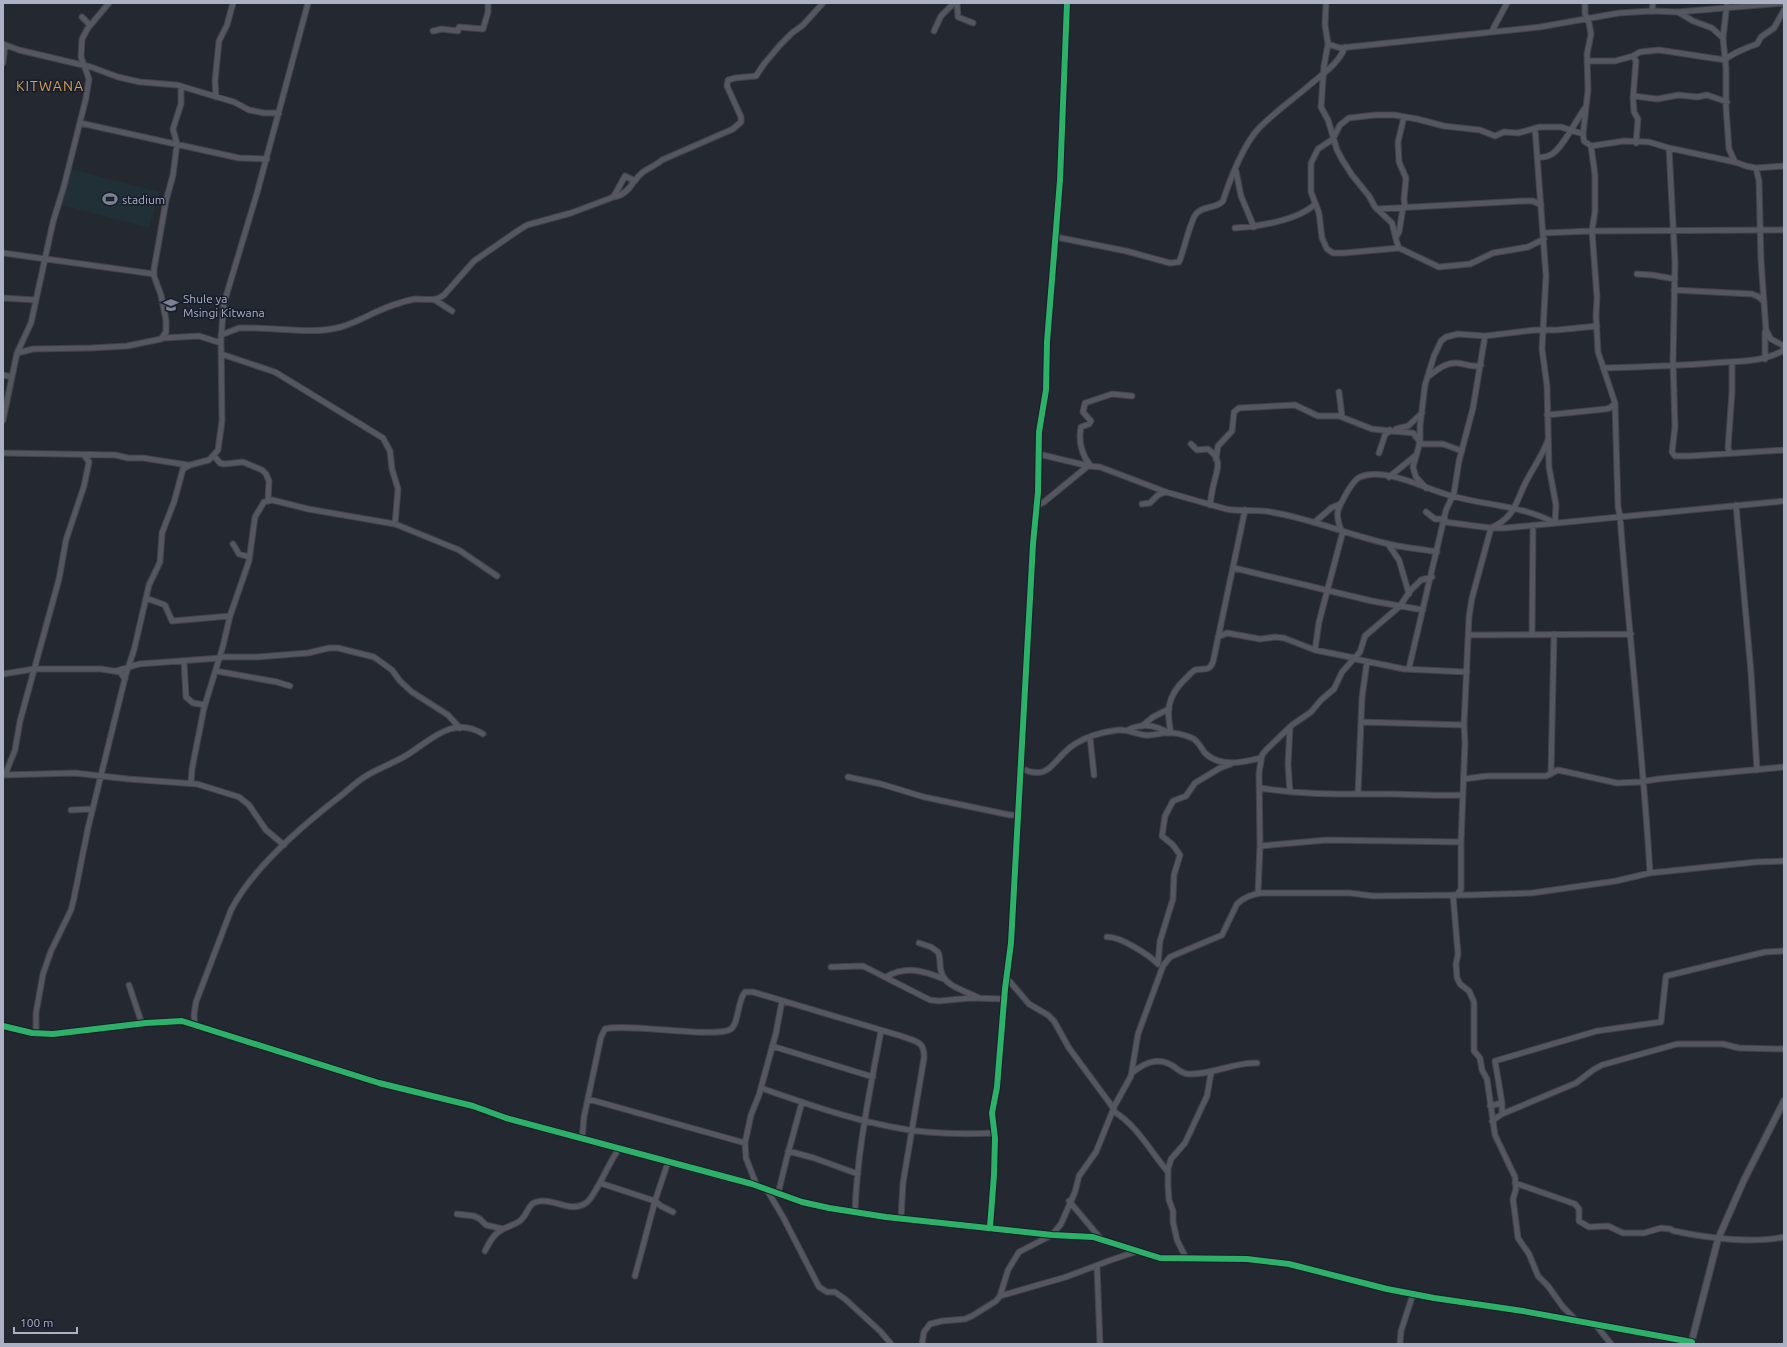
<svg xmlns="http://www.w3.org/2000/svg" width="1787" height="1347" font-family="Ubuntu,sans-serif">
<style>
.green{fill:#213036}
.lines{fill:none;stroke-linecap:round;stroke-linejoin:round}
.minor-casing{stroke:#40434a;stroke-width:7}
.tertiary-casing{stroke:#40434a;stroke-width:8}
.minor{stroke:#545660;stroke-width:5}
.tertiary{stroke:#545660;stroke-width:6}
.cycleway-casing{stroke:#181d2b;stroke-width:8}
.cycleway{stroke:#2db169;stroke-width:6}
.labels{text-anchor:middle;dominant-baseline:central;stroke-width:3;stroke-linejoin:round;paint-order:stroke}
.poi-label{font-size:12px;fill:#acb1c4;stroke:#181d2b;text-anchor:start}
.quarter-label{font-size:14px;letter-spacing:1px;fill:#d5a056;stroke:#181d2b}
</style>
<rect width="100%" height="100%" fill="#242831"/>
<!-- green -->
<path class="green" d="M71 169 159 192 149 228 62 205Z"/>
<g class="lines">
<!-- minor casing -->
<g class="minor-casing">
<path id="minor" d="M957 3 958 17 973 23
M1326 3 1325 25 1328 44 1340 48 1540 27 1619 13 1652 11 1678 12 1784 3
M1585 3V14L1589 23 1591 34 1587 54 1588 90 1583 134 1584 141 1591 146 1624 141 1649 142 1669 148 1735 162 1746 166 1756 168 1784 166
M1727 3 1723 38 1726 68V108L1729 149 1735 162
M1652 11 1653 3
M1678 12 1693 21 1712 28 1723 38
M82 17 90 25
M433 31 442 29 458 31 459 27 483 29 488 12V3
M934 31 941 16 954 3
M1492 31 1507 3
M3 44 19 50 91 67 118 77 140 82 177 85 234 102 249 110 264 113H279
M1328 44 1324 66 1321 107 1328 120 1337 150 1343 161 1352 175 1369 196 1375 207 1392 223 1397 243 1399 248 1439 267 1470 264 1493 253 1528 247 1544 239
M1633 56 1636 61 1633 98 1634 112 1638 119 1636 143
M1587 61H1615L1633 56 1640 52 1659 50 1725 60C1731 54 1748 47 1757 44L1761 37 1774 28 1784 10
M3 63 5 45
M1634 96 1657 99 1679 95 1697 97 1707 95 1727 102
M216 97 215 81 219 41 227 25 233 3
M1404 117 1398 142 1399 162 1406 178 1404 199 1405 207
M80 123 239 158 267 159
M1591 146 1595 175V211L1592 231 1597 297 1596 316 1598 352 1615 403 1618 507 1620 516C1629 635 1643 754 1650 873
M1669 148 1675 262 1673 361 1675 427 1672 452 1675 456H1690L1784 450
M1537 158C1542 157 1548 157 1552 154 1564 146 1576 120 1585 108
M1756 168 1759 181 1761 261 1766 330 1771 339 1784 346
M1236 171 1241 196 1254 227
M613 197C623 196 629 190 634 181
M1377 209 1523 201H1533L1541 205
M1235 228C1257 227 1299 220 1315 204
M1543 233 1592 231 1784 230
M1056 237 1126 251 1170 263 1179 262C1184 251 1190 221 1196 214 1203 205 1217 209 1223 201 1230 179 1244 143 1260 127 1276 111 1295 98 1312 83 1324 73 1339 63 1345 47
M1396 237 1399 232 1403 208
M1399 248 1344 253H1333L1327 249 1322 238 1319 213 1311 192V163L1318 149 1333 139 1340 125 1349 118 1375 115H1394L1417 119 1444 126 1480 130 1495 136 1504 132 1518 133 1540 127H1561L1583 134
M3 253 154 274
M1637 274 1652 275 1675 279
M1674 290 1752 294 1759 297 1764 302
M3 298 36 300
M435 300 452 311
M221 335 239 328H246C276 327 311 335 341 327 362 321 379 308 400 303 405 301 410 300 415 299 426 299 435 302 444 295L474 261 516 232 527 225 571 213 611 198 614 196 625 176 635 181C642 169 653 168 662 160L733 129 741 122V117L727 86 728 80 735 78 756 76 764 64 780 45 792 33 803 25 823 3
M163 338 199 336 221 343
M17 353 33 349 91 348 127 346 161 339 166 332V320L161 295 154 276V269L166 201 173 175 177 144 173 129 181 104V86
M221 354 275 372 383 438 390 451 392 469 398 489 395 524
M1765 359V332
M1603 368C1639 367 1676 366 1713 363 1737 361 1762 363 1784 350
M3 375 12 377
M1429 376C1437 370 1445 363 1455 363 1464 362 1472 369 1481 365
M1339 392 1342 417
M1547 415 1606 409 1610 408 1615 403
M3 420 17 353 31 323 53 222 64 186 86 98 89 79 81 57 82 39 88 28 109 3
M1396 429 1408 426 1422 413
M1191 444 1197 450 1208 449C1223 460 1217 469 1214 483 1212 490 1211 498 1210 505
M1419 444H1443L1462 451
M3 453 115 455 128 458H143L188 465
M1379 453 1385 435 1390 430
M1730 453 1728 448 1732 392V366L1733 362
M1038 454 1089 466 1100 467 1166 492 1226 509C1241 512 1256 509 1271 512 1312 519 1349 535 1389 544 1405 548 1421 549 1437 552
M214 456 220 463 224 464 243 462 262 470 266 474 269 481 268 500
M1216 459 1218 446 1232 431 1234 412 1239 408 1295 405 1318 416H1339L1372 429 1413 433 1420 442
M1091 466C1082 456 1078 441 1081 427L1089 424 1091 421 1083 412 1085 403 1112 394 1132 396
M1389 477 1415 456
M1426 488 1416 477 1413 467 1420 442V426L1425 385 1434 356 1441 341 1446 337 1458 334 1485 336 1535 330H1557L1597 326
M1142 504 1150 503 1158 495 1166 492
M1736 505 1751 672 1757 770
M1036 506 1044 502 1088 466
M1426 512 1435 519H1445
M1315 522 1331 508 1340 504
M1445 522 1491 528H1505L1784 501
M1341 530C1335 514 1337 510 1345 496 1348 490 1355 479 1360 477 1385 466 1427 490 1452 496 1488 506 1521 505 1555 523L1556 505 1549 467 1547 386 1542 349 1546 276 1535 128
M233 544 239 554 249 557
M1388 544 1399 560 1409 594
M1234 568 1372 601 1423 610
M146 598 165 605 172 621 230 616
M1532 634 1533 525
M1469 635 1631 634
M1218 637 1227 633 1260 639 1275 637 1284 638 1315 650 1355 658
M1315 650 1319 622 1343 531
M220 657H257L308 653 329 648H338L374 657 392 670 400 681 412 692 448 715 460 728
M1355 659 1404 669 1467 672
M184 661 186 697 193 703 205 705
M1409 668 1446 510 1454 493 1459 461 1473 408 1485 336
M116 671 139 664 220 658
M216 671 277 682 290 686
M3 674 34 669H101L120 672 125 679
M1361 722 1464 725
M1142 726 1153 717 1169 709
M1128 730C1141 723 1156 725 1169 733
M1171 733C1166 710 1168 697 1183 681 1187 678 1191 672 1195 670 1204 668 1209 672 1213 662L1245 510
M1090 737 1094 775
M1020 768C1052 783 1052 758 1075 744 1087 736 1103 732 1118 730 1128 729 1135 734 1145 735 1151 736 1157 734 1163 733 1172 732 1184 734 1192 738 1199 741 1201 749 1206 754 1222 768 1243 762 1261 758
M1551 774 1554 634
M3 775 75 773 128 779 197 784 239 797 249 805 266 830 284 845
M5 775 15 750 20 721 59 579 66 540 84 486 89 462 84 455
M848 777 881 784 924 797 1010 815H1017
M1464 779 1487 776H1546L1558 770 1617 783 1640 782 1658 779 1784 767
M191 783 192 769 204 708 223 646 230 616 249 561 255 517 264 502 272 500 308 509 395 524 459 550 497 576
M1260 788C1304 795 1344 794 1388 794 1413 794 1437 796 1462 795
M1290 792 1288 765 1290 727
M1358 794 1362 697 1367 662
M71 810 92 809
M1260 846 1327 840 1461 842
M1258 893 1260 846 1259 773 1262 755 1266 750 1292 725 1311 712 1321 700 1334 689 1342 672 1360 652 1365 636 1400 606 1410 591 1421 580 1432 577
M1453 895 1458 954 1456 964 1457 978 1460 984 1469 991 1474 1002V1051L1480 1058 1482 1070 1487 1079 1495 1135 1515 1177 1516 1189 1513 1199 1518 1238 1529 1254 1538 1276 1548 1286 1563 1307 1578 1322
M1457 895 1461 889V842L1465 742 1464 725 1469 617 1472 598 1491 528C1518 515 1515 501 1528 478 1535 465 1543 454 1548 440
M1107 937C1120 936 1149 955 1158 964
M919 943 931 947 938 952C941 958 939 964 941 971 944 987 967 991 979 998
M1158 963 1160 941 1173 899 1174 875 1180 855 1173 845 1162 836 1165 816 1173 801 1186 796 1195 783 1220 768 1231 764
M831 967 863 966 930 1000 939 1001 971 998 1004 999
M886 977C906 965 924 971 944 979
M1006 977 1029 1004 1048 1015 1054 1021 1069 1048 1114 1109
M129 985 142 1024
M3 1026 32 1033 53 1034 146 1023 182 1021 379 1083 473 1106 506 1118 752 1184 802 1202 829 1208 886 1217 1052 1235 1093 1237 1160 1258 1247 1259 1289 1264 1387 1289 1434 1298 1523 1311 1692 1342
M195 1026 194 1015 196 1002 231 910C252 869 302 826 338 798 347 791 356 782 366 776 379 768 394 763 407 755 431 740 453 715 483 734
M36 1034V1013L43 974 51 951 71 910 74 898 88 828 126 674 134 650 149 585 160 562 162 533 174 502 183 469 190 465 209 460 218 450 222 421 221 338 224 303 257 193 308 3
M772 1046 873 1077
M1133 1072C1146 1062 1158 1057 1173 1066 1179 1070 1182 1074 1189 1074 1213 1075 1233 1062 1257 1063
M761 1088C812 1106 872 1127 927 1132 949 1134 972 1134 994 1133
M588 1099 745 1143
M1502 1103 1495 1061 1597 1031 1661 1022 1666 976 1765 952 1784 951
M1490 1106 1502 1103V1114L1576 1083 1593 1070 1602 1065 1677 1044H1723L1739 1048 1784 1049
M1113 1111C1137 1125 1150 1151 1168 1172
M1492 1121 1502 1114
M582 1139 584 1117 601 1037 605 1029C632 1023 716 1039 731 1029 739 1023 737 1002 745 992H753L901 1036C915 1041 925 1041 924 1058L903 1183 901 1218
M788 1151 814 1158 858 1174
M600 1183 655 1201 661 1206 673 1212
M1515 1183 1575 1204 1579 1209V1221L1589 1227 1608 1226 1623 1233H1644L1661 1228 1670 1229 1674 1231C1708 1238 1750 1244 1784 1237
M757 1186 746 1158 745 1143 751 1115 759 1095 776 1033 782 1001
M767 1190 783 1217 819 1287 827 1292H835L845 1299 881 1332 891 1344
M778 1194 787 1157 802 1102
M1069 1201 1101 1239
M855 1212C857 1151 870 1090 881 1031
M457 1214 474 1216 480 1219 486 1225 503 1229
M990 1227 994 1175 995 1138 992 1113 997 1087 1005 989 1011 943 1033 544 1038 492 1039 432 1046 390 1047 342 1060 180 1067 3
M485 1251C490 1241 494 1233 505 1228 510 1226 516 1224 521 1220 530 1212 526 1202 542 1201 557 1200 571 1213 586 1203 596 1196 609 1161 619 1149
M1186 1258 1177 1240 1173 1222V1211L1169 1200 1168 1187V1169L1171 1159 1185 1143 1207 1096 1211 1073
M1097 1266 1100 1344
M635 1276 655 1201 668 1162
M1000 1296 1066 1277 1111 1260 1138 1251
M1595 1324 1611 1344
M922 1344 924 1332 930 1324 942 1321 965 1319 972 1316 996 1301 1000 1296 1008 1270 1019 1252 1052 1235 1061 1224 1075 1192 1079 1176 1096 1152 1115 1105 1131 1076 1138 1034 1163 966 1170 957 1222 935 1237 904C1244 897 1253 894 1262 893H1350L1373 896 1470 895 1532 893 1616 881 1650 873 1756 862 1784 861
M1400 1344 1401 1331 1413 1294"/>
</g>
<!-- tertiary casing -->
<g class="tertiary-casing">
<path id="tertiary" d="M1691 1344 1718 1239 1744 1180 1784 1101"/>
</g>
<!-- minor -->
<use href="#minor" class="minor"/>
<!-- tertiary -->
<use href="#tertiary" class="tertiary"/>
<!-- cycleway casing -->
<g class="cycleway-casing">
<path id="cycleway" d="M3 1026 32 1033 53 1034 146 1023 182 1021 379 1083 473 1106 506 1118 752 1184 802 1202 829 1208 886 1217 1052 1235 1093 1237 1160 1258 1247 1259 1289 1264 1387 1289 1434 1298 1523 1311 1692 1342
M990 1227 994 1175 995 1138 992 1113 997 1087 1005 989 1011 943 1033 544 1038 492 1039 432 1046 390 1047 342 1060 180 1067 3"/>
</g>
<!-- cycleway -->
<use href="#cycleway" class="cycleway"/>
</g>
<!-- icons -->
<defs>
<g id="stadium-bare" transform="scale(1.2)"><path d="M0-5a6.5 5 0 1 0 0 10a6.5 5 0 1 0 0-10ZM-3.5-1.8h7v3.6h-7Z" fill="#7c8191" stroke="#181d2b" stroke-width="2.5" paint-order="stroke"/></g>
<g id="school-bare" transform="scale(1.2)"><path d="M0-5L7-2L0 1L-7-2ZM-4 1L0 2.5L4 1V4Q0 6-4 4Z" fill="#7c8191" stroke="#181d2b" stroke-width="2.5" paint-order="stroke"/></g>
</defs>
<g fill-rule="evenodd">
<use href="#stadium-bare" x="110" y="199"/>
<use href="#school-bare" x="171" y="305"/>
</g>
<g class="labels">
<!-- poi labels -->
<g class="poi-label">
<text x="122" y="199">stadium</text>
<text x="183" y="298">Shule ya<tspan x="183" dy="14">Msingi Kitwana</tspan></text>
</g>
<!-- quarter labels -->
<g class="quarter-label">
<text x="50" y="86">KITWANA</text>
</g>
</g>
<!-- border -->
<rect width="1787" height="1347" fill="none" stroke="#acb1c4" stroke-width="8"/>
<!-- scale -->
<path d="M14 1327v6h63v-6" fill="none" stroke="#acb1c4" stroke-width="2"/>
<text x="20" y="1327" font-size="12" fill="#acb1c4" stroke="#181d2b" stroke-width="3" paint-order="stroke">100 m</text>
</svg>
